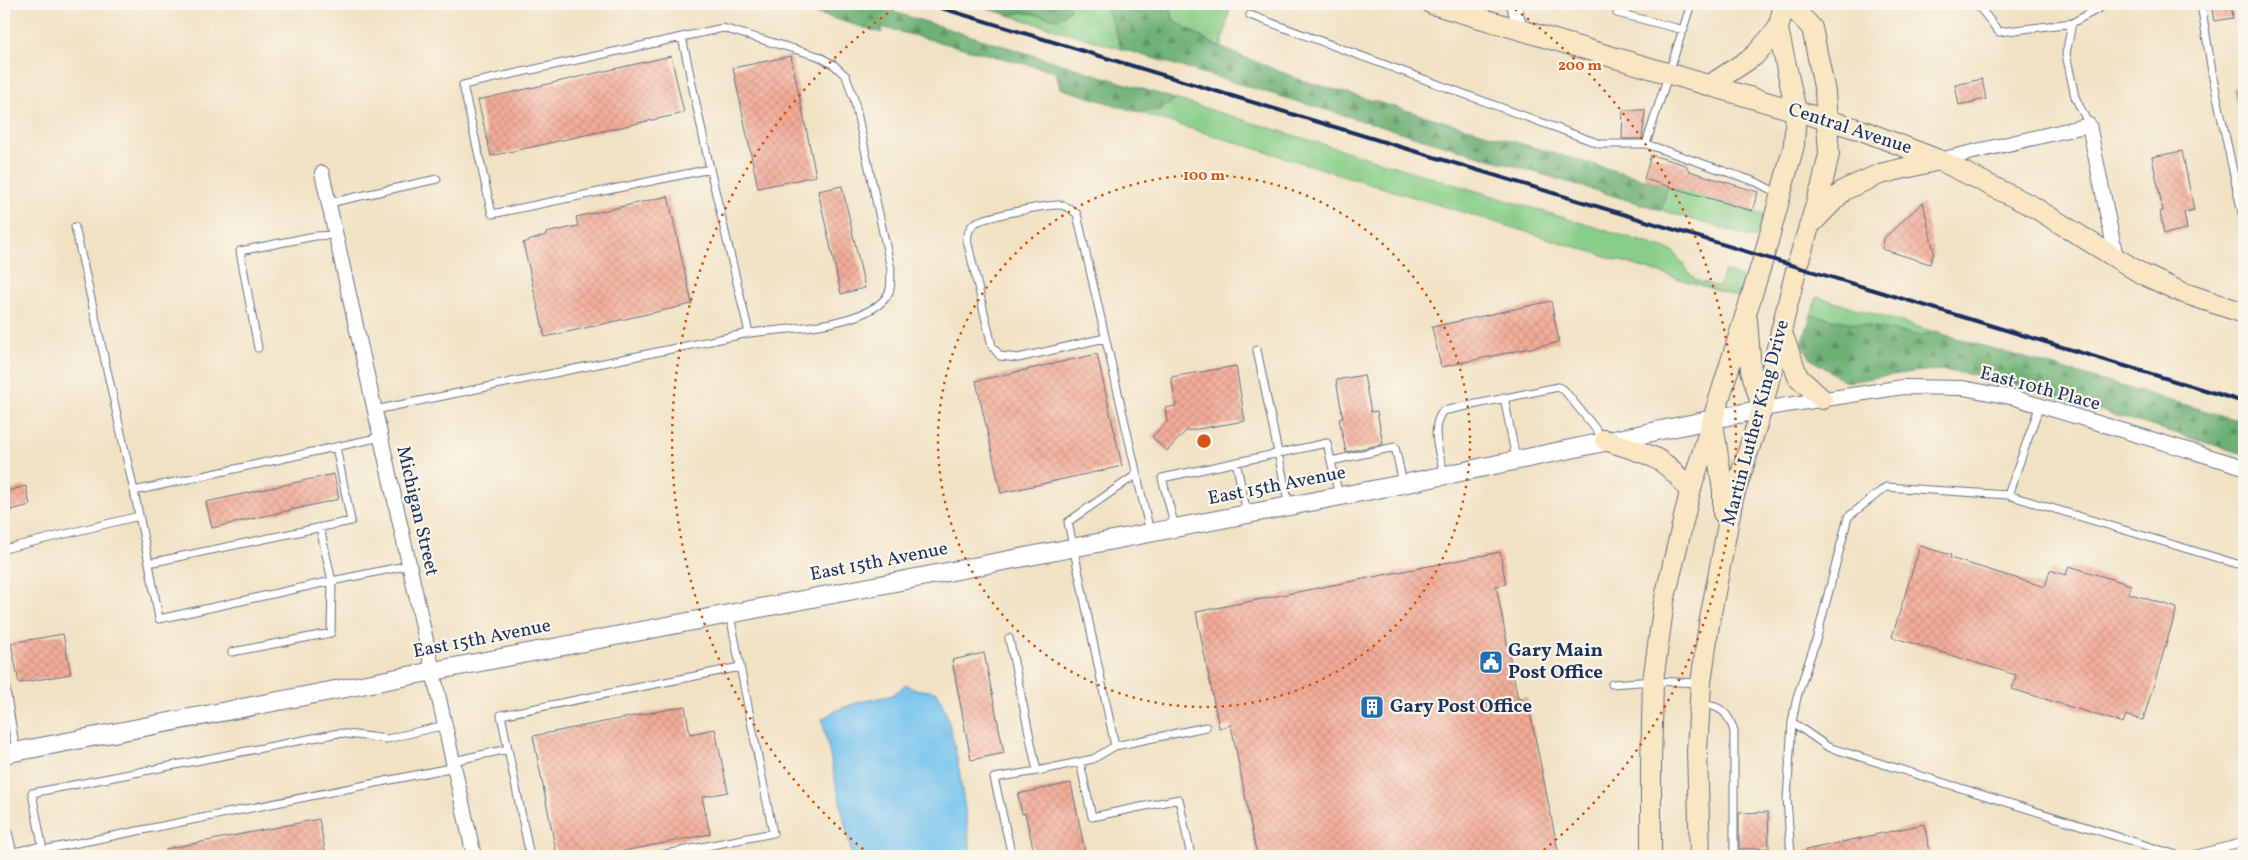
<svg xmlns="http://www.w3.org/2000/svg" width="2248" height="860" font-family="Vollkorn,serif">
<style>
.grass{fill:#89ce88;stroke:#527e73}
.forest{fill:url(#forest-firs);stroke:#447069}
.park{fill:url(#park-dots);stroke:#527e73}
.water{fill:#72c2ed;stroke:#4678a6}
.building{fill:url(#building-cross-hatch)}
.lines{fill:none;stroke-linecap:round;stroke-linejoin:round}
.service-casing{stroke:#666e82;stroke-width:9}
.minor-casing{stroke:#666e82;stroke-width:16}
.tertiary-casing{stroke:#666e82;stroke-width:20}
.secondary-casing{stroke:#666e82;stroke-width:22}
.service{stroke:#fff;stroke-width:7}
.minor{stroke:#fff;stroke-width:14}
.tertiary{stroke:#fff;stroke-width:18}
.secondary{stroke:#f9e7c3;stroke-width:20}
.rail{stroke:#1b2f5e;stroke-width:4}
.ring{fill:none;stroke:#d45514;stroke-width:2.5;stroke-dasharray:2.5 5}
.labels{text-anchor:middle;dominant-baseline:central;stroke-width:4.5;stroke-linejoin:round;paint-order:stroke}
.street-label{font-size:19px;fill:#1b2f5e;stroke:#fbf7ec}
.poi-label{font-size:19px;font-weight:bold;fill:#1b2f5e;stroke:#fbf7ec;text-anchor:start}
.centre{fill:#d45514;stroke:#fbf7ec;stroke-width:2.5}
.ring-label{font-size:15px;text-anchor:middle;font-weight:bold;fill:#d45514;stroke:#fbf7ec;stroke-width:4.5;stroke-linejoin:round;paint-order:stroke}
</style>
<defs>
<pattern id="forest-firs" width="22" height="20" patternUnits="userSpaceOnUse" patternTransform="scale(1.25)"><rect width="22" height="20" fill="#6eb174"/><path d="M5 1l3.5 6h-7zM16 11l3.5 6h-7z" fill="#5a9062"/></pattern>
<pattern id="park-dots" width="8" height="8" patternUnits="userSpaceOnUse" patternTransform="scale(1.25)"><rect width="8" height="8" fill="#89ce88"/><path d="M2 2h.1M6 6h.1" fill="none" stroke="#76b178" stroke-width="1.8" stroke-linecap="round"/></pattern>
<pattern id="building-cross-hatch" width="8" height="8" patternUnits="userSpaceOnUse" patternTransform="scale(1.25)"><rect width="8" height="8" fill="#f3ac97"/><path d="M0 0l8 8M0 8l8-8" fill="none" stroke="#d09485"/></pattern>
</defs>
<rect width="100%" height="100%" fill="#fbf7ec"/>
<filter id="ink" filterUnits="userSpaceOnUse"><feTurbulence type="fractalNoise" baseFrequency=".02" numOctaves="2"/><feDisplacementMap in="SourceGraphic" scale="10" xChannelSelector="R" yChannelSelector="G"/><feConvolveMatrix kernelMatrix="1 2 1 2 8 2 1 2 1" color-interpolation-filters="sRGB"/></filter>
<filter id="wash" filterUnits="userSpaceOnUse"><feTurbulence type="fractalNoise" baseFrequency=".0096" numOctaves="4" result="noise"/><feDisplacementMap in="SourceGraphic" scale="20" xChannelSelector="R" yChannelSelector="G"/><feGaussianBlur stdDeviation="1.12" result="paint"/><feColorMatrix in="noise" values="0 0 0 0 0 0 0 0 0 0 0 0 0 0 0 0 0 1.4 0 .05"/><feComposite in="paint" operator="in"/></filter>
<g filter="url(#wash)">
<rect width="100%" height="100%" fill="#f1e2c4"/>
<!-- grass -->
<path class="grass" d="M1067 4H1105L1122 49 1008 15 1022 12 1058 19 1070 10Z
M1169 4H1231L1221 48 1174 21Z
M1175 99 1673 251 1695 280 1719 287 1724 271 1745 278 1738 297 1134 111 1161 110Z
M1668 186 1764 215 1757 239 1661 210Z
M1817 297 1939 333 1917 335 1811 315Z"/>
<!-- forest -->
<path class="forest" d="M785 4H868L1175 99 1161 110 1134 111 1060 88 1056 72 881 27 882 33Z
M972 4H1067L1070 9 1058 19 1023 12 1008 15Z
M1105 4H1169L1174 21 1212 44 1301 80 1668 186 1661 210 1122 49Z
M1811 315 1917 335 1939 333 2244 422V454L1989 377 1939 370 1912 372 1846 382 1811 359 1802 344Z"/>
<!-- park -->
<path class="park" d="M2244 86V112L2239 113 2234 89Z"/>
<!-- water -->
<path class="water" d="M906 684 912 689 937 692C959 734 963 808 972 856H852L822 719 837 710 859 702 893 695Z"/>
<g id="blocks">
<!-- building -->
<path class="building" d="M2211 4H2231L2233 18 2214 21Z
M671 56 684 113 491 156 478 100Z
M791 56 816 176 758 188 733 68Z
M1982 79 1986 99 1959 105 1955 85Z
M1623 110H1645L1642 139H1622Z
M2182 151 2194 210 2184 212 2187 229 2164 234 2160 212 2163 211 2152 157Z
M1651 155 1686 165 1689 171 1758 192 1752 211 1644 179Z
M842 186 865 288 841 294 818 191Z
M668 196 692 304 545 337 523 243 546 235V233L578 226 576 217Z
M1923 202 1934 253 1930 264 1882 249 1884 238Z
M1551 301 1559 342 1441 367 1432 327Z
M1097 354 1122 466 1001 493 976 381Z
M1236 366 1245 421 1186 431 1167 451 1152 437 1167 421 1165 408 1176 406 1171 377Z
M1364 375 1371 412 1377 411 1383 444 1346 452 1339 419 1343 418 1336 380Z
M334 474 339 499 212 528 206 502Z
M26 486 30 505 4 512V492Z
M1920 546 1951 555 1950 558 2045 587 2050 570 2066 575 2069 566 2131 585 2128 593 2177 608 2143 720 2126 715 2123 723 2012 689 2016 675 1892 637Z
M1500 552 1506 584 1496 586 1518 699 1527 697 1559 856H1257L1231 725 1219 728 1196 612Z
M63 634 71 674 19 683 11 643Z
M984 653 1004 753 971 760 952 660Z
M685 706 690 734 715 729 728 792 702 797 710 834 598 856H557L533 736Z
M1071 783 1086 856H1035L1025 813 1022 814 1018 794Z
M1768 812 1769 848 1739 849V813Z
M319 819 326 856H166V849Z
M1924 824 1931 856H1807L1806 850Z"/>
</g>
</g>
<g filter="url(#ink)">
<use href="#blocks" fill-opacity="0" stroke="#666e82" stroke-width="1"/>
<g class="lines">
<!-- service casing -->
<g class="service-casing">
<path id="service" d="M1977 4 1999 32 2072 23 2107 4
M2201 4 2213 78 2244 222
M1617 13 1684 30
M1250 15 1600 144H1646L1756 182 1779 194
M2072 23 2066 54 2075 97 2089 125
M682 37 723 28 818 56 834 65 846 76 854 99 891 269C890 275 892 286 889 292 875 326 782 329 749 333
M1646 144 1691 4
M329 203 437 179
M75 227 134 491 381 437
M1105 338 1018 358 1000 356 992 346 967 240C968 233 969 227 975 223 984 217 1048 204 1060 205 1066 205 1072 210 1077 214L1150 532
M258 348 240 251 315 236 336 235
M1257 350 1289 506
M1504 397 1516 459
M2040 405 2008 495 1886 487 1848 517 1817 637 1797 697 1792 722 1828 747 2180 856
M375 410 749 333 710 169 492 214 463 85 682 37 710 169
M1331 461 1395 447 1403 483
M1236 462 1247 513
M1137 474 1068 522 1115 746 1206 727
M1444 474C1440 455 1429 427 1443 411L1558 387 1564 390 1603 438
M134 491 149 563 351 521 336 447
M2008 495 2244 566
M1175 527 1162 478 1327 443 1339 496
M4 549 139 516
M149 563 159 619 332 581 320 528
M1009 638 1037 771 994 778 1012 856
M232 652 331 633 332 581 410 565
M4 678 16 751
M1612 684 1653 681 1700 683
M1702 704C1721 706 1729 713 1734 732V856
M445 725 387 739 339 733 32 793 43 850 455 767
M453 761 508 749
M1080 762 1092 817 1179 799 1191 856
M1037 771 1093 759 1115 746
M9 853 42 846
M530 856 501 715 740 667
M656 856 773 833 730 615
M1791 856 1787 799 1792 722
M2189 856 2244 842"/>
</g>
<!-- minor casing -->
<g class="minor-casing">
<path id="minor" d="M1514 4 1520 31
M1939 160 2089 125 2116 257
M322 173 474 856
M1762 409 1903 387 1963 388 2015 398 2244 467
M4 830 10 856"/>
</g>
<!-- tertiary casing -->
<g class="tertiary-casing">
<path id="tertiary" d="M4 754 1403 484 1762 409"/>
</g>
<!-- secondary casing -->
<g class="secondary-casing">
<path id="secondary" d="M1432 4 1861 130 1939 160 2032 206 2142 274 2181 292 2244 313
M1710 85 1754 56 1778 29
M1813 222 1844 190 1880 174 1939 160
M1747 320 1751 370 1762 407
M1781 330 1798 377 1822 399
M1713 422 1723 491V513
M1605 440C1645 454 1665 454 1690 492
M1651 856V766L1653 681 1664 602 1690 492 1764 256 1794 145 1796 111 1778 29 1784 4
M1700 856 1697 751 1701 683 1709 624 1733 498 1762 409 1797 266 1822 185 1829 154 1825 92 1812 28 1789 4"/>
</g>
<!-- service -->
<use href="#service" class="service"/>
<!-- minor -->
<use href="#minor" class="minor"/>
<!-- tertiary -->
<use href="#tertiary" class="tertiary"/>
<!-- secondary -->
<use href="#secondary" class="secondary"/>
<!-- rail -->
<path class="rail" d="M928 4 2244 402"/>
</g>
</g>
<!-- distance rings -->
<g class="ring">
<circle cx="1204" cy="441" r="266"/>
<path d="M869 854A532 532 0 0 1 899 5M1509 5A532 532 0 0 1 1539 854"/>
</g>
<!-- icons -->
<defs>
<g id="civic-square" transform="scale(1.25)"><rect x="-9" y="-9" width="18" height="18" rx="4" fill="#1f6fb2" stroke="#fbf7ec"/><path d="M-.6-6.5H3V-4.5H.6V-3L4-1V1h2V6H-6V1h2V-1L-.6-3ZM-1.2 2.5V6h2.4V2.5Z" fill="#fff"/></g>
<g id="building-square" transform="scale(1.25)"><rect x="-9" y="-9" width="18" height="18" rx="4" fill="#1f6fb2" stroke="#fbf7ec"/><path d="M-4-6H4V6H1V3H-1V6H-4ZM-2.5-4.3h1.7v1.8h-1.7ZM.8-4.3h1.7v1.8H.8ZM-2.5-1h1.7V.8h-1.7ZM.8-1h1.7V.8H.8Z" fill="#fff"/></g>
</defs>
<g fill-rule="evenodd">
<use href="#civic-square" x="1491" y="662"/>
<use href="#building-square" x="1372" y="707"/>
</g>
<g class="labels">
<!-- street labels -->
<g class="street-label">
<text transform="translate(1850 129) rotate(18)">Central Avenue</text>
<text transform="translate(2040 389) rotate(15)">East 10th Place</text>
<text transform="translate(1756 423) rotate(-75)">Martin Luther King Drive</text>
<text transform="translate(1277 486) rotate(-11)">East 15th Avenue</text>
<text transform="translate(417 511) rotate(77)">Michigan Street</text>
<text transform="translate(879 562) rotate(-11)">East 15th Avenue</text>
<text transform="translate(482 639) rotate(-11)">East 15th Avenue</text>
</g>
<!-- poi labels -->
<g class="poi-label">
<text x="1508" y="651">Gary Main<tspan x="1508" dy="22">Post Office</tspan></text>
<text x="1390" y="707">Gary Post Office</text>
</g>
</g>
<circle cx="1204" cy="441" r="8" class="centre"/>
<g class="ring-label">
<text x="1580" y="70">200 m</text>
<text x="1204" y="180">100 m</text>
</g>
<!-- margin -->
<rect width="2248" height="860" fill="none" stroke="#fbf7ec" stroke-width="20"/>
</svg>
